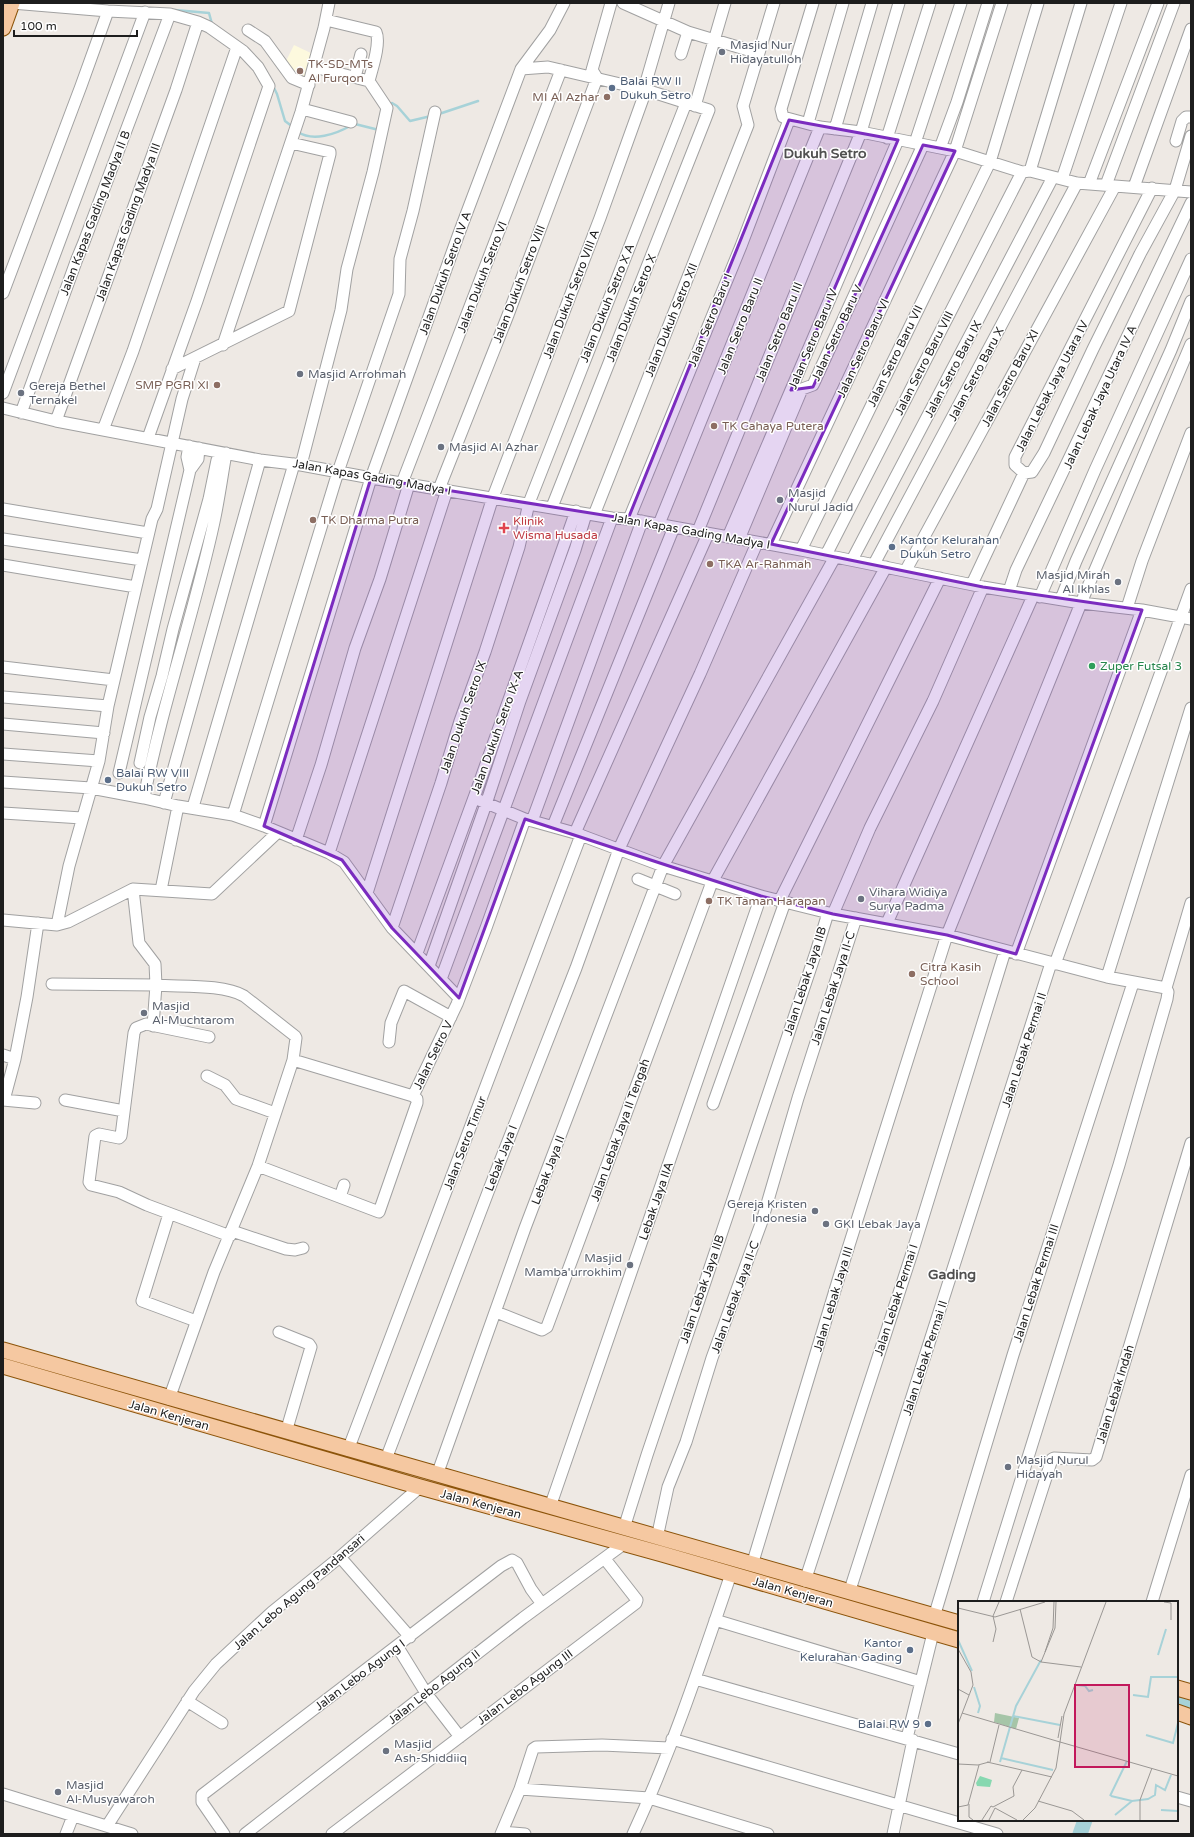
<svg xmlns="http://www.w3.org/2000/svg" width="1194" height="1837" font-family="'Varela Round',sans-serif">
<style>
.education{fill:#fdf9de}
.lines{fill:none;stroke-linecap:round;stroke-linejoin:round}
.stream{stroke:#a7d2d8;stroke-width:2.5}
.river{stroke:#a7d2d8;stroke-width:15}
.minor-casing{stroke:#a1a1a1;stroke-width:13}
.major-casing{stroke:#8c540a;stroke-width:17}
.minor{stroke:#fff;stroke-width:11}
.major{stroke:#f5c8a1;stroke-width:15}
.marked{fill:#7b2cbf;fill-opacity:0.2;stroke:#7b2cbf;stroke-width:3;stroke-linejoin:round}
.worship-dot{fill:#6b7280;stroke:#fff;stroke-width:1.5}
.education-dot{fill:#8d6e63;stroke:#fff;stroke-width:1.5}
.service-dot{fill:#5c6f8a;stroke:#fff;stroke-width:1.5}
.health-dot{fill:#e0444e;stroke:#fff;stroke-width:1.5}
.leisure-dot{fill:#2e9e5b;stroke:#fff;stroke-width:1.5}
.labels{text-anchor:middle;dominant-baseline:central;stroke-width:3;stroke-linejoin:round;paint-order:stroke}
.worship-label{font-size:12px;fill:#5b616d;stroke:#fff;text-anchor:start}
.education-label{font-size:12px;fill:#785e54;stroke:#fff;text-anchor:start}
.service-label{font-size:12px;fill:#4e5e75;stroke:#fff;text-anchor:start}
.street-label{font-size:12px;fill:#1d1d1d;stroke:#fff}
.health-label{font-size:12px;fill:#be3a42;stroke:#fff;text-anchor:start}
.leisure-label{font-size:12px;fill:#27864d;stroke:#fff;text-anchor:start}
.quarter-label{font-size:14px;font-weight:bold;fill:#505050;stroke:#fff}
.inset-river{fill:none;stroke:#a7d2d8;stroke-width:2}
.inset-road{fill:none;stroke:#9a9794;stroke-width:1}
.view{fill:#c2185b;fill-opacity:0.15;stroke:#c2185b;stroke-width:2}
.inset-edge{fill:none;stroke:#1d1d1d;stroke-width:2}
</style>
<rect width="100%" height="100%" fill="#eee9e4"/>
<!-- education -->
<path class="education" d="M294 45 315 55 307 82 294 79 285 63Z"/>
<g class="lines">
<!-- stream -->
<path class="stream" d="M175 10 209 13 212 24
M273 86 277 94 285 121 293 127
M389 105 392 103 397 106 410 121 431 116
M439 114 478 101
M355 124 379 130
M298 132C313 142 336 134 350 126"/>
<!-- river -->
<path class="river" d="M1177 1703 1191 1708
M1080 1834 1085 1820"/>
<!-- minor casing -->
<g class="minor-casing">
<path id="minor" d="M12 3 108 11 170 14 198 22 209 27 243 51 258 67 269 86 197 301 148 438
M623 3 688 32 758 53
M813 3 781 109 783 117 820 127 861 132 955 151 1022 172 1030 171 1077 183 1191 192
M326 20 376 32C381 43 372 69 369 81
M248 30 265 41 292 78 309 85
M681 54 688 32
M521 69 548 67 646 90 709 110 552 507
M355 77 361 54
M644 89 669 3
M695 106 725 3
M302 109 351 122
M808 123 843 3
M835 129 872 3
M887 138 930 3
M1176 141 1182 121 1186 117H1191
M915 143 961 3
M940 148 957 102 988 3
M1030 171 1081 3
M1062 179 1121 3
M1089 184 1158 3
M1106 185 1174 3
M1134 187 1191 29
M3 293 81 86 108 11
M223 345 301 112 324 28 329 3
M172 369 289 311 330 154V152L291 143
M3 393 145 12
M3 408 56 421 260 460 301 465 371 478 612 518 629 519 801 550 983 587 1081 603 1142 610 1191 619
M21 413 77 259 84 242 170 14
M56 421 176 90 198 22
M103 430 133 351 237 47
M189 446 187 457 190 470
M301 465 341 310 347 269 373 172 387 108 369 81 314 67
M1024 473 1032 472 1044 453 1093 349 1140 254 1175 190 1191 136
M402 483 561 70
M439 489 508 315 597 78 592 70 611 3
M3 509 148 533
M594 515 748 125 743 106 774 3
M629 519 741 246 789 120
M659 524 820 127
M698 531 861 132 899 3
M728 537 898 140
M3 539 142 560
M739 539 802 389 813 385 923 145
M771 544 955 151 1002 3
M801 550 990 162 1038 3
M826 555 1022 172
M852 560 1053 177
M874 564 1077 183
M3 565 136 587
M906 570 1115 186
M972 584 1024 473 1015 465V457L1152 188
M1009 591 1016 570 1191 203
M1040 597 1095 470 1191 259
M1061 599 1076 561 1171 350 1191 301
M1127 608 1142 561 1191 433
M3 667 114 680
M3 697 108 706
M3 724 104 733
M3 754 99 761
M140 763 150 717 162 676 173 629 209 499 217 460
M119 773 190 470 198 459 199 448
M3 782 91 788 144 798 178 806 233 815 264 826 329 853 344 862 392 928 459 998
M144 798C162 704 194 615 214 522 219 499 222 476 226 453
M474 798 525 819 575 833 663 866 761 896 833 914 947 935 1107 977 1166 988
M164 803 260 460
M193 807 294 464
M3 813 82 818
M233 815 338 472 399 294 400 259 413 211 435 112
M532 821 642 521
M264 826 371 478 458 236 521 69 550 30 564 3
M553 826 674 527
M575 833 708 534
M296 840 321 765 355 648 380 579 409 484
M329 853 447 490
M638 879 675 894
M133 889 139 943 155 964 156 985C181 987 223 984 244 996L295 1036 296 1038 293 1060 258 1166 214 1272 169 1399
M161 890 178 806
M367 893 493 497 600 218 646 90
M780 900 940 578
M833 914 870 828 933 701 983 587
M3 920 57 925 68 922 133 889 212 894 278 832
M887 923 1033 596
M57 925 69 866 99 761 108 706 152 519 157 509 182 399 195 358
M392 928 441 783 460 721 485 652 519 547 529 503 686 103
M417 953 475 795 576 511
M1016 954 1142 610
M1055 964 1191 589
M429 966 486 804 520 701 575 550 586 514
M1107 977 1191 708
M441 979 612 518
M52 984 156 985 153 1026
M1166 988 1191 903
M209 1037 146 1024 136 1028 134 1033 121 1136 119 1138 99 1134 95 1136 89 1182 91 1185 119 1192 147 1205 230 1236
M389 1042 391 1023 404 991 451 1017
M3 1055 15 1059
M207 1076 225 1085 236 1099 275 1113
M413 1096 457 1004 486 928 525 819
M3 1100 35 1103
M4 1100 15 1059 27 997 38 923
M65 1100 124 1111
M713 1104 785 902
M258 1166 379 1212 417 1103V1099L413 1096 293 1060
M340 1197 344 1185
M169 1214 142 1301 196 1321
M232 1231 286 1249 295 1250 303 1248
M496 1312 539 1329 542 1330 547 1327 712 882 886 567
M279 1332 309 1344 311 1347 286 1432
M348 1450 581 835
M386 1459 490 1187 576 968 619 849 700 674 757 543
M437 1475 525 1228 663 866 835 557
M550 1507 761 896
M624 1528 647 1455 816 952 828 913
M657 1538 668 1487 686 1442 712 1358 762 1221 798 1098 856 918
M340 1557 410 1637
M752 1565 839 1277 947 935 1081 603 1191 344
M805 1581 912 1253 1005 951
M849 1593 1051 963
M983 1602 1119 1165 1167 999 1168 992 1166 988
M1006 1602 1052 1459 1054 1458 1092 1460 1096 1457 1191 1143
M1152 1602 1191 1475
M934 1617 1013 1355 1133 983
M715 1620 921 1682
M397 1646 426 1693 460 1737
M695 1679 959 1754
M187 1701 222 1723
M907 1738 933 1633
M672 1739 997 1834
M520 1789 649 1798 768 1834
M3 1794 132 1834
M1177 1797 1191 1801
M107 1826 194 1691 216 1664 272 1612 340 1557 420 1487
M502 1832 525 1834
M66 1834 73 1816
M224 1834 202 1802V1795L501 1566 512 1560 517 1563 531 1589 542 1604
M245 1834 523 1618 625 1543
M332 1834 636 1603 637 1600 605 1559
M501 1834 520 1789 533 1749 536 1747 602 1745 669 1748
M633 1834C672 1750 701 1662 731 1574
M893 1834 913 1740"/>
</g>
<!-- major casing -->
<g class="major-casing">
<path id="major" d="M3 28 12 3
M3 1350 959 1623
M3 1366 420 1487 662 1554 959 1640
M1177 1688 1191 1692
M1177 1712 1191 1717"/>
</g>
<!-- minor -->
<use href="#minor" class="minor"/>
<!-- major -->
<use href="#major" class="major"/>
</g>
<!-- marked area -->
<path class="marked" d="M789 120 898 140 791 390 813 387 923 145 955 151 771 544 983 587 1142 610 1016 954 947 935 833 914 761 896 525 819 459 998 392 928 342 860 264 826 371 478 628 519Z"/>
<!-- markers -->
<g class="worship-dot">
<circle cx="722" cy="52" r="4"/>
<circle cx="300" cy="374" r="4"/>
<circle cx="21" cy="393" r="4"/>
<circle cx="441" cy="447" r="4"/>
<circle cx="780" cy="500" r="4"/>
<circle cx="1118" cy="582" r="4"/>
<circle cx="861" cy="899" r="4"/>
<circle cx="144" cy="1013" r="4"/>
<circle cx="815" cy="1211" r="4"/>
<circle cx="826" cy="1224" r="4"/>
<circle cx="630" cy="1265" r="4"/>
<circle cx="1008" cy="1467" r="4"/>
<circle cx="386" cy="1751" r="4"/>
<circle cx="58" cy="1792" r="4"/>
</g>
<g class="education-dot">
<circle cx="300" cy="71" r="4"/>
<circle cx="607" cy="97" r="4"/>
<circle cx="217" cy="385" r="4"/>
<circle cx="714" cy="426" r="4"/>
<circle cx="313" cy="520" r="4"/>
<circle cx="710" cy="564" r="4"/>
<circle cx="709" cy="901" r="4"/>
<circle cx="912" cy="974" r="4"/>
</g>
<g class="service-dot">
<circle cx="612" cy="88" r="4"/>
<circle cx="892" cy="547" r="4"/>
<circle cx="108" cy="780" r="4"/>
<circle cx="910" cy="1650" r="4"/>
<circle cx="928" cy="1724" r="4"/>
</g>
<path class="health-dot" d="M502 522h4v4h4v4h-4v4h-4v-4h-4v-4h4z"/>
<circle class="leisure-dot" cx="1092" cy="666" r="4"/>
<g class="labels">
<!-- worship labels -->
<g class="worship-label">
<text x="730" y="45">Masjid Nur<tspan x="730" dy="14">Hidayatulloh</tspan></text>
<text x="308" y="374">Masjid Arrohmah</text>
<text x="29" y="386">Gereja Bethel<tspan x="29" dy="14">Ternakel</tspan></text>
<text x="449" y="447">Masjid Al Azhar</text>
<text x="788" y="493">Masjid<tspan x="788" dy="14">Nurul Jadid</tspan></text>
<text x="1110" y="575" text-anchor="end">Masjid Mirah<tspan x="1110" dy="14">Al Ikhlas</tspan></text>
<text x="869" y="892">Vihara Widiya<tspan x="869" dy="14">Surya Padma</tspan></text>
<text x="152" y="1006">Masjid<tspan x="152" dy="14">Al-Muchtarom</tspan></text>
<text x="807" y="1204" text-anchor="end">Gereja Kristen<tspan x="807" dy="14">Indonesia</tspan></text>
<text x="834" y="1224">GKI Lebak Jaya</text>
<text x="622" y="1258" text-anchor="end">Masjid<tspan x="622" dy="14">Mamba'urrokhim</tspan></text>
<text x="1016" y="1460">Masjid Nurul<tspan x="1016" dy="14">Hidayah</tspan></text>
<text x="394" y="1744">Masjid<tspan x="394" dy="14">Ash-Shiddiiq</tspan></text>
<text x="66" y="1785">Masjid<tspan x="66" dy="14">Al-Musyawaroh</tspan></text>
</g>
<!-- education labels -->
<g class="education-label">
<text x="308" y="64">TK-SD-MTs<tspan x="308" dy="14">Al Furqon</tspan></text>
<text x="599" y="97" text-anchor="end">MI Al Azhar</text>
<text x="209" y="385" text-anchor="end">SMP PGRI XI</text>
<text x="722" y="426">TK Cahaya Putera</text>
<text x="321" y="520">TK Dharma Putra</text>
<text x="718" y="564">TKA Ar-Rahmah</text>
<text x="717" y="901">TK Taman Harapan</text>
<text x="920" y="967">Citra Kasih<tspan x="920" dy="14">School</tspan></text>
</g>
<!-- service labels -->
<g class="service-label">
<text x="620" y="81">Balai RW II<tspan x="620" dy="14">Dukuh Setro</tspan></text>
<text x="900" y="540">Kantor Kelurahan<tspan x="900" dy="14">Dukuh Setro</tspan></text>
<text x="116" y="773">Balai RW VIII<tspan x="116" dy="14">Dukuh Setro</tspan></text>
<text x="902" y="1643" text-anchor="end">Kantor<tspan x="902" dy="14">Kelurahan Gading</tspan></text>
<text x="920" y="1724" text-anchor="end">Balai RW 9</text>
</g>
<!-- street labels -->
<g class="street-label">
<text transform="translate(95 213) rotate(-69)">Jalan Kapas Gading Madya II B</text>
<text transform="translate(128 222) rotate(-70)">Jalan Kapas Gading Madya III</text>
<text transform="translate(445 273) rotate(-70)">Jalan Dukuh Setro IV A</text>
<text transform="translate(482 277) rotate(-69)">Jalan Dukuh Setro VI</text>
<text transform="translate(519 284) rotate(-69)">Jalan Dukuh Setro VIII</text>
<text transform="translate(571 294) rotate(-69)">Jalan Dukuh Setro VIII A</text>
<text transform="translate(607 303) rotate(-68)">Jalan Dukuh Setro X A</text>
<text transform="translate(631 308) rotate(-68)">Jalan Dukuh Setro X</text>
<text transform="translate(671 320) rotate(-68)">Jalan Dukuh Setro XII</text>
<text transform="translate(710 320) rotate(-68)">Jalan Setro Baru I</text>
<text transform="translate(740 326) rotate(-68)">Jalan Setro Baru II</text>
<text transform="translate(779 332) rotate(-68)">Jalan Setro Baru III</text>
<text transform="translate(837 333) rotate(-65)">Jalan Setro Baru V</text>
<text transform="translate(813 339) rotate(-67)">Jalan Setro Baru IV</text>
<text transform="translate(863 348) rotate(-65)">Jalan Setro Baru VI</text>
<text transform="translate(895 356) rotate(-64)">Jalan Setro Baru VII</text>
<text transform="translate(924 363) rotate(-63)">Jalan Setro Baru VIII</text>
<text transform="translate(953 369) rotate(-62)">Jalan Setro Baru IX</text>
<text transform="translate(976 374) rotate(-62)">Jalan Setro Baru X</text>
<text transform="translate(1010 378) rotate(-62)">Jalan Setro Baru XI</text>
<text transform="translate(1052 386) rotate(-63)">Jalan Lebak Jaya Utara IV</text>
<text transform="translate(1100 397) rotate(-65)">Jalan Lebak Jaya Utara IV A</text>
<text transform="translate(372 477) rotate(10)">Jalan Kapas Gading Madya I</text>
<text transform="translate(691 531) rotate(10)">Jalan Kapas Gading Madya I</text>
<text transform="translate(463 717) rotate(-71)">Jalan Dukuh Setro IX</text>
<text transform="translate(497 732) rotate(-70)">Jalan Dukuh Setro IX-A</text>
<text transform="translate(805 981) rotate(-72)">Jalan Lebak Jaya IIB</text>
<text transform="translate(833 988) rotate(-72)">Jalan Lebak Jaya II-C</text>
<text transform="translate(1024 1050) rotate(-72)">Jalan Lebak Permai II</text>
<text transform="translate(433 1055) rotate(-64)">Jalan Setro V</text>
<text transform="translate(620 1130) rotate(-70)">Jalan Lebak Jaya II Tengah</text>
<text transform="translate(465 1143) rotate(-69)">Jalan Setro Timur</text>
<text transform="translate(501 1158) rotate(-69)">Lebak Jaya I</text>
<text transform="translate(548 1170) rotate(-69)">Lebak Jaya II</text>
<text transform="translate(656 1201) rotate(-71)">Lebak Jaya IIA</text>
<text transform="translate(1036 1283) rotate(-72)">Jalan Lebak Permai III</text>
<text transform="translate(702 1289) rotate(-71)">Jalan Lebak Jaya IIB</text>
<text transform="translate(735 1297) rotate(-70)">Jalan Lebak Jaya II-C</text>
<text transform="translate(833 1299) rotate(-73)">Jalan Lebak Jaya III</text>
<text transform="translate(896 1300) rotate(-72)">Jalan Lebak Permai I</text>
<text transform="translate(925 1358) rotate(-72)">Jalan Lebak Permai II</text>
<text transform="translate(1115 1394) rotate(-73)">Jalan Lebak Indah</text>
<text transform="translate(169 1415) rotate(16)">Jalan Kenjeran</text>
<text transform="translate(481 1504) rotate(15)">Jalan Kenjeran</text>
<text transform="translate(299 1592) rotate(-41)">Jalan Lebo Agung Pandansari</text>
<text transform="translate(793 1592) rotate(16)">Jalan Kenjeran</text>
<text transform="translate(360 1675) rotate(-37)">Jalan Lebo Agung I</text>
<text transform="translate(434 1687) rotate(-38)">Jalan Lebo Agung II</text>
<text transform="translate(525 1687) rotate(-37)">Jalan Lebo Agung III</text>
</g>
<!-- health labels -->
<g class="health-label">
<text x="513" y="521">Klinik<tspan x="513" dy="14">Wisma Husada</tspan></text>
</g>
<!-- leisure labels -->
<g class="leisure-label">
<text x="1100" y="666">Zuper Futsal 3</text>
</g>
<!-- quarter labels -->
<g class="quarter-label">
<text x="825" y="153">Dukuh Setro</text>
<text x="952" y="1274">Gading</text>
</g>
</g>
<!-- overview -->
<g transform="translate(958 1601)">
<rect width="220" height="220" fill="#eee9e4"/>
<path d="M37 112 61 117 58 128 36 121Z" fill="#a6c5a8"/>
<path d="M22 175 34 179 32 186 19 185 18 182Z" fill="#87d8b0"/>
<path class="inset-river" d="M0 39 14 70M200 54 208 28M119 84 127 85 131 90 135 89M16 86 22 105 20 112M175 94 190 96 193 76H220M55 115 102 124M188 134 215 142 220 122M43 157 95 169M42 161 58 105 83 59M152 195 169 160M153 195 174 200 190 198 197 194 198 184 207 189 213 174M203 209 220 210M157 214 174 200"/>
<path class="inset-road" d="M98 1 97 27 83 61 123 66M206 1 213 2V19M0 7 37 16 87 1M62 8 74 56 83 61M35 41 38 28 35 15 41 1M0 48 13 71 15 84 0 123M87 51 95 27 96 1M0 88 11 94M4 112 102 141 106 113 148 1M100 137 104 115M29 161 94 176M32 161 41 124M0 163 20 164 31 161M80 200 114 210 126 219M11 203V216L15 219M0 206 10 204 21 164M35 206 56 195 55 186 64 169M24 219 33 205 35 206M31 219 37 207 59 219M65 219 77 207 98 167 102 141 220 175M182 219V199L194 167"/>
<path class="view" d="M117 84H171V166H117Z"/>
<rect width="220" height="220" class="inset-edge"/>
</g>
<!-- border -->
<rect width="1194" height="1837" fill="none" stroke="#1d1d1d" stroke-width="8"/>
<!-- scale -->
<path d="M14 30v6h123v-6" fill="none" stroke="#1d1d1d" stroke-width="2"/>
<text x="20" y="30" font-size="12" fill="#1d1d1d" stroke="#ffffff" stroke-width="3" paint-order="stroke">100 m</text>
</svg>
